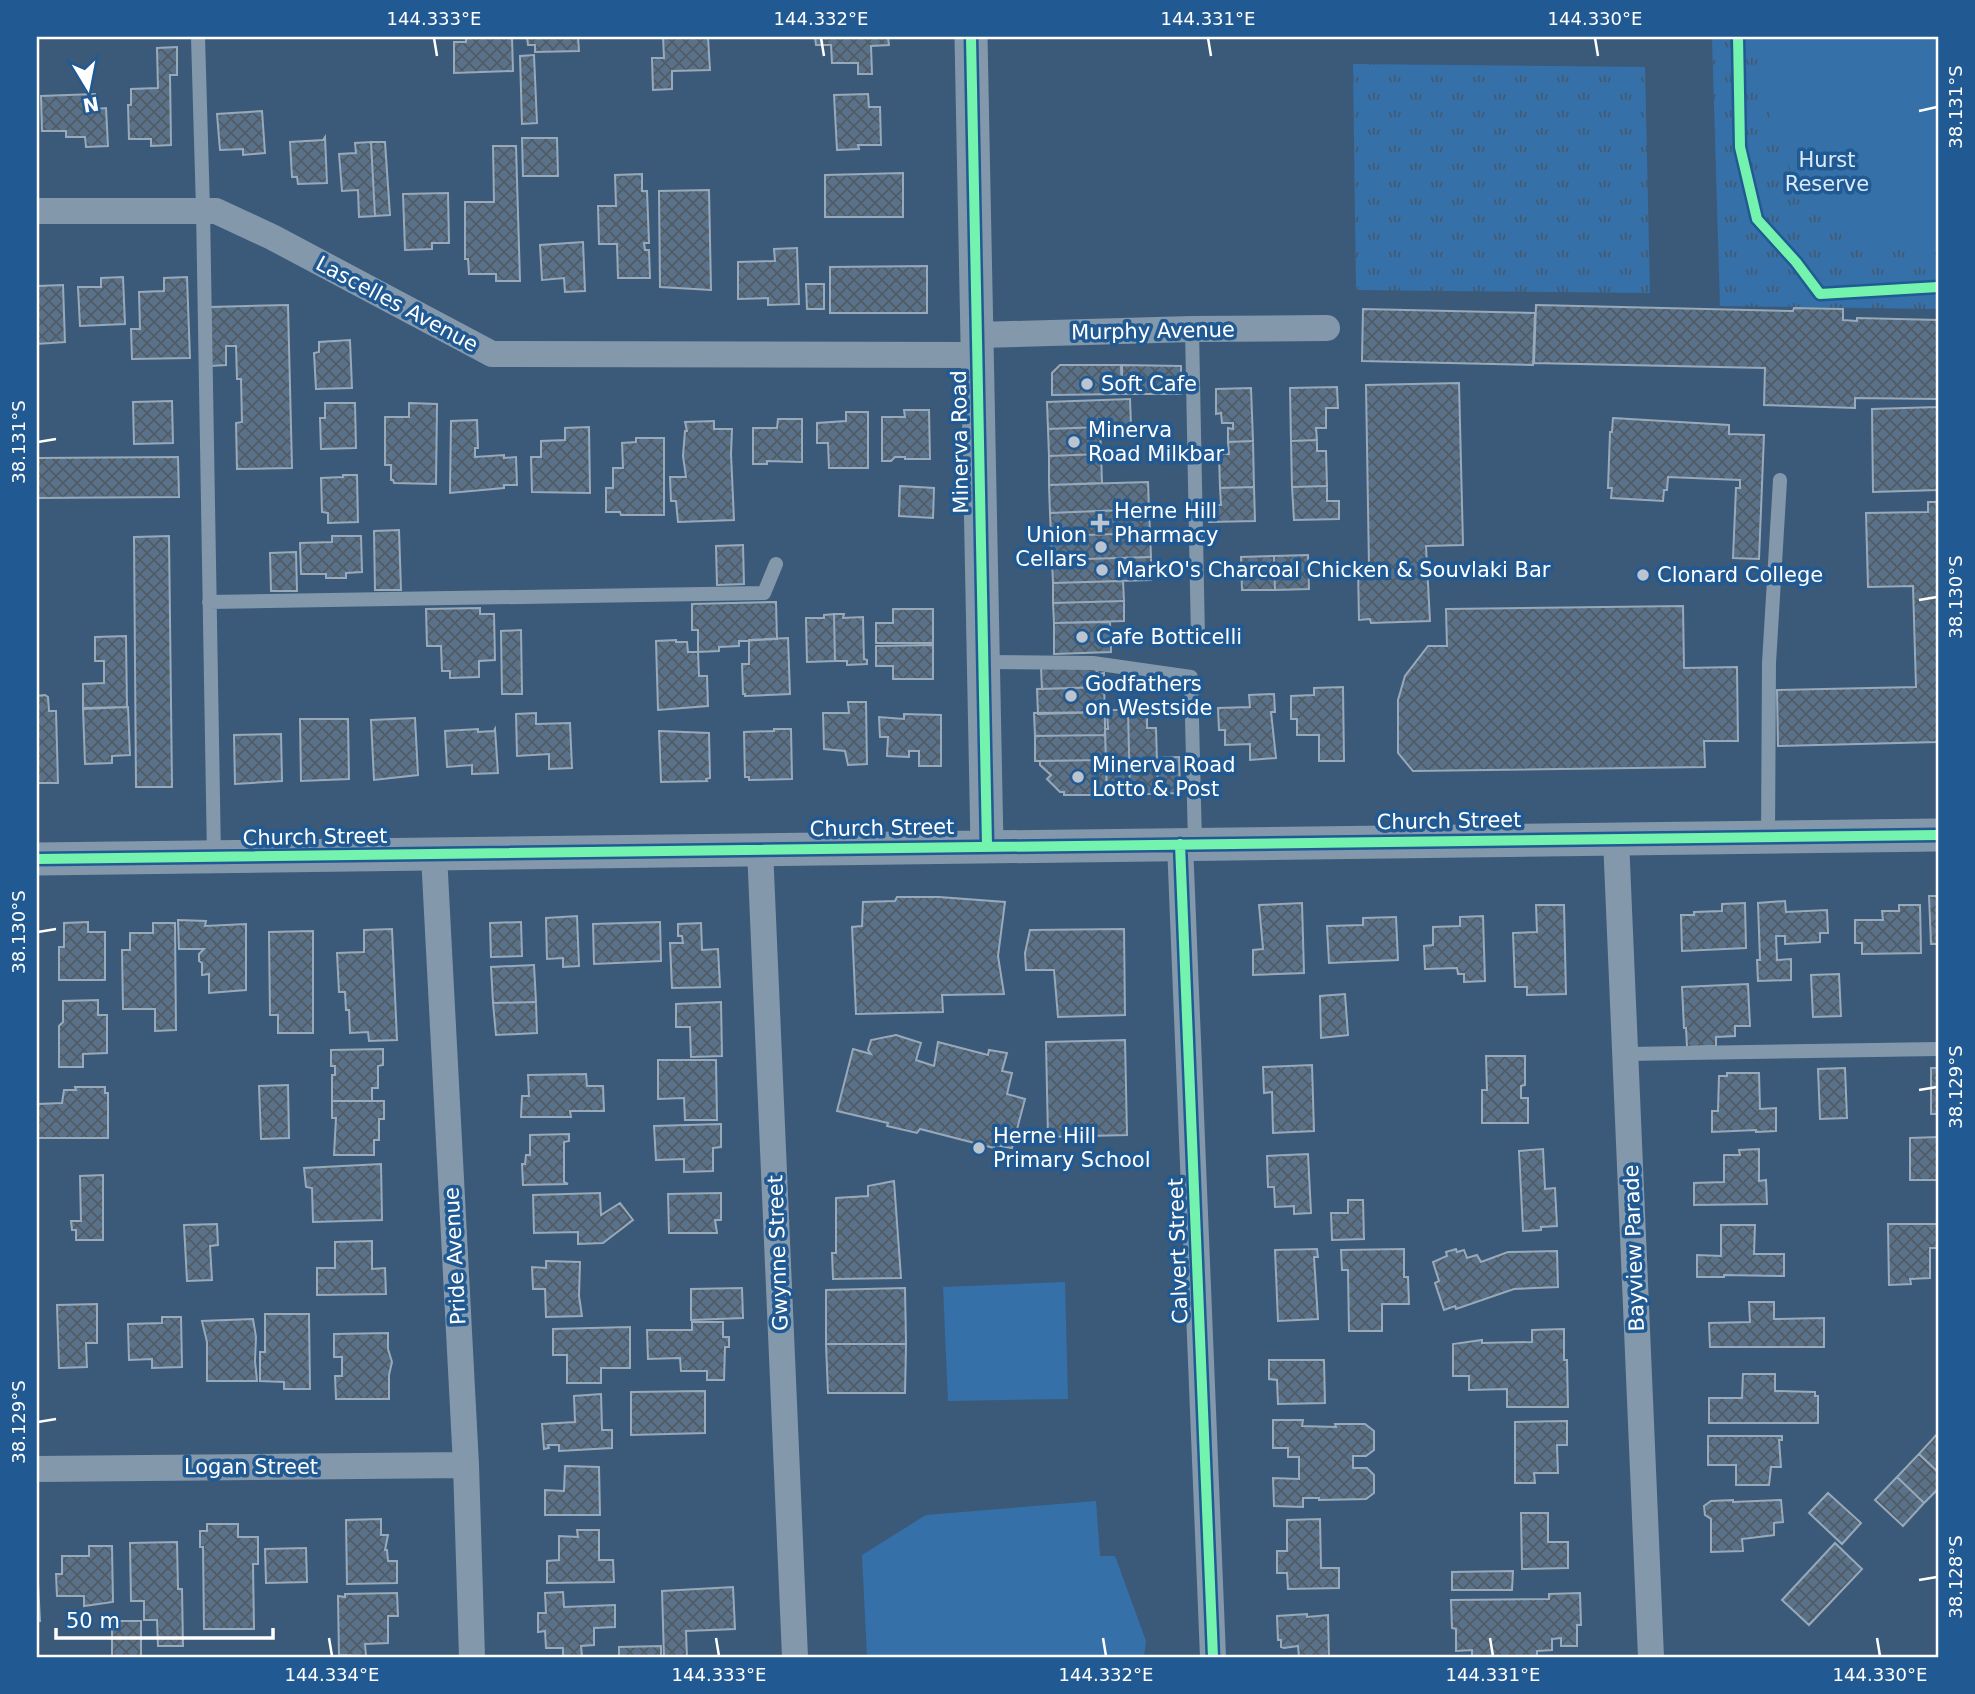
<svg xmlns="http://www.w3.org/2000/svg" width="1975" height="1694" font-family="'DejaVu Sans',sans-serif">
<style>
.grass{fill:url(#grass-tufts)}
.pitch{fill:#3670a9}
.building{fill:url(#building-cross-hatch);stroke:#98a9ba;stroke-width:2}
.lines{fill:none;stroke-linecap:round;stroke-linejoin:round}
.service{stroke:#8498ab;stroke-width:14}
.minor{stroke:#8498ab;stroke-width:26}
.tertiary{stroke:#8498ab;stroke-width:33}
.cycleway-casing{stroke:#215a93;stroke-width:15}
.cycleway{stroke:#73f3ae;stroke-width:10}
.ticks{fill:none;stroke:#fff;stroke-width:2.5}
.poi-dot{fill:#bac5d0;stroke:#215a93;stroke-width:2.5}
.labels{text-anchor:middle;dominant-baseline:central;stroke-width:7;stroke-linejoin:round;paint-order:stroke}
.park-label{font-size:21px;fill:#d9eafa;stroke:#215a93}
.street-label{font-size:21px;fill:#fff;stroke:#215a93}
.poi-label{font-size:21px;fill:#fff;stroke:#215a93;text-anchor:start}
.neatline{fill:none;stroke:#fff;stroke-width:2.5}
.ticks-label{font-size:18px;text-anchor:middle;fill:#fff}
</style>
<defs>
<pattern id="grass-tufts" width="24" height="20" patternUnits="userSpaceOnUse" patternTransform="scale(1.75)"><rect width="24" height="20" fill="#3670a9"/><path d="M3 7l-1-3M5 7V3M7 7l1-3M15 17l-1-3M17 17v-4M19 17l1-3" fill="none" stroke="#435a71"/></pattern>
<pattern id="building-cross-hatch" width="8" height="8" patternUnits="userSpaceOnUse" patternTransform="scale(1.75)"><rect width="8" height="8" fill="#59728a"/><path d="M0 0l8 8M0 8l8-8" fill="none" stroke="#515b65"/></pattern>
</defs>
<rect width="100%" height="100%" fill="#3b5a79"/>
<!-- grass -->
<path class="grass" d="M1712 37H1938V309L1720 306Z
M1353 64 1645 67 1650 293 1356 290Z"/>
<!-- pitch -->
<path class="pitch" d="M1759 37H1938V247L1873 250C1848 229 1808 200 1792 172 1769 131 1762 83 1759 37Z
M1065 1282 1068 1399 948 1401 943 1287Z
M1096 1501 1100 1556H1115L1146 1641 1144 1657H867L862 1555 926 1515Z"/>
<!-- building -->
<path class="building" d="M466 37H512L513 71 454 73V42H466Z
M527 37H578L579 51 535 52V45H528Z
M663 37H708L710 70 672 71V89L653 90 652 58H664Z
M815 37H888L889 45 871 46 872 74H858V63H832L831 45H816Z
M177 47V75H170L171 145 151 146V139H129L128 105H131V89L158 88 157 48Z
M534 55 537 123 522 124 520 56Z
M95 94V109L106 108 108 146 86 147 85 137H66V131H42L41 96Z
M868 94 869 107H880L881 145H858L859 149 837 150 834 95Z
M262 111 265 153 243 155V149L220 150 217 114Z
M325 137 327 183 298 184 297 177H292L290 142 323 140Z
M522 138H557L558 176H523Z
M371 142H385L390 215 375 216Z
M371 142 375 216 359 217 358 190 342 191 339 154 356 153 355 143Z
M493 146H516L520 281H496V274H469L468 259H465V202H494Z
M903 173V217H825V175Z
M642 174V191H647L649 243H644L645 250H649L650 278H618L617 244H599L598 206H616L615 175Z
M709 190 711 290 660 287 659 191Z
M448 193 449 243H432V249L405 250 403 194Z
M583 242 585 291 565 292 564 278 542 280 540 245Z
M797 248 799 304 768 305V298L738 299V262L775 261 774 249Z
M927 266V313H830V267Z
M123 277 125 324 80 326 78 287H101V278Z
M187 277 190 358 132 359 131 329H140L139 292 164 291V278Z
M806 284H824V309H807Z
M63 285 65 342 37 344 38 286Z
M288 305 292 468 237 469 236 423 242 422 241 379H237L236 346H226V365L211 366 210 307Z
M1536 305 1793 311 1794 308 1843 309V320L1857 321V318L1938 320V407L1937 399 1855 398V408L1764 405 1765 368 1534 363Z
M1363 309 1535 313 1533 365 1362 361Z
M350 340 352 388 316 389 314 353 319 352V342Z
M1060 365H1121L1122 394 1052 395V373Z
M1122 365 1181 366V394H1122Z
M1459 383 1463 545 1426 546 1430 621 1371 623 1370 619 1359 620 1358 567H1369L1366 385Z
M1337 387 1338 408H1326V428H1316L1317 440 1291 441 1290 388Z
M1251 388 1253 441 1228 442V428L1233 429V423H1222L1221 413 1216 414V389Z
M1130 399 1131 426 1048 429 1047 402Z
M172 401 173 443 134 444 133 402Z
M325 403H355L356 448 321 449 320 418H325Z
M409 403 437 404 436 484 394 483 393 480H391V465H385V417H409Z
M1937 407 1938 490 1873 492 1872 409Z
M904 410H929L930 459H905V457H895L891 461H882V417H905Z
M846 412H868V468H829L828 443H817V423L846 421Z
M1613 418 1729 425V434L1764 435 1759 559 1733 558 1736 488H1740V480L1668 477 1667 490H1664L1663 501 1611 498 1612 488H1608L1610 432H1612Z
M778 419H802V462L767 461V464H753V428H777Z
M477 420 478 448H475V457L504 455V458L516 457 517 485H504V488L450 493 451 421Z
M714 421V429H732L731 454 734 520 678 522 676 501H671L670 477H686L683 456 685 431H687L685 422Z
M589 427 590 493 532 492 531 457H541V441L565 440V428Z
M1100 427 1101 454 1049 456 1048 429Z
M636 438H664V515H621L620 512H606V488H613V468H623L622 443 636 442Z
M1317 440V451H1326L1327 486 1292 487 1291 441Z
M1253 441 1254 487 1220 488 1219 454H1229L1228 442Z
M1101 454 1102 483 1049 485V456Z
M178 457 179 497 37 498V458Z
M343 475H357L358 522 328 523V513L322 512 321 478 343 477Z
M1148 482 1149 509 1050 513 1049 485Z
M900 486 934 488 933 518 899 516Z
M1327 486V501H1339V519L1294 520 1292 487Z
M1254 487 1255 521 1209 522 1208 505H1221L1220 488Z
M1928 502H1938V742L1778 746 1777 690 1916 687 1913 586 1868 587 1866 513 1928 512Z
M1149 509 1150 533 1051 536 1050 513Z
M399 530 401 590H375L374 531Z
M1150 533 1151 557 1052 560 1051 536Z
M169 536 172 787H136L134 537Z
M332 536H361L362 572 346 573V578H326V574H301L300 543 332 542Z
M743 545 744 584 717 585 716 546Z
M296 552 297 591H271L270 553Z
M1308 555 1309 589 1275 590 1274 556Z
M1274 556 1275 590H1242L1241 557Z
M1151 557V580L1053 583 1052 560Z
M1123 581 1124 601 1053 603V583Z
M1124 601V621L1054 623 1053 603Z
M776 602 777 639 739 641V646L719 647V651L698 652V630H692V604Z
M1683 606 1684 668 1737 667 1738 741H1704L1705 767 1413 771 1398 753V700L1405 676 1428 646H1447L1446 609Z
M480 608V614H494L495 660 479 661V677L450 678V671H442L441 646H427L426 609Z
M893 609H933V643H876V623H893Z
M834 614H844L843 618 863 617 864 659 867 660V664L847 665V661H835Z
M834 614 835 661 807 662 806 618H824V615Z
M1110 622 1111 652 1054 654V623Z
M521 630 522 694H502L501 631Z
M126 636 127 707 83 708V684L104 683V661H95V637Z
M788 638 790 694 745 696V694H743L742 664H749V640Z
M676 640V642H687L688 652H698L699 676H707L708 706 658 710 656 641Z
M933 645V679H893V666H876V646Z
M1094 667 1099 674 1104 673V687L1042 689 1041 668Z
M1104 687 1105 712 1038 714 1037 689Z
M1343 687 1344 761H1319V735H1297V719H1291V696L1314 695V688Z
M1274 694 1275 712H1271L1276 758 1250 760V744L1225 745V730H1219L1218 708 1250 707 1249 695Z
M45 695 48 697 49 711H56L58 783H37V696Z
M848 702H866L867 764 848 765 845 751 824 749 823 713H849Z
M128 707 130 755 112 756V763L85 764 83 709Z
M1147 709V728H1156L1158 794H1130L1128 710Z
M1107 710H1128L1130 794 1107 795 1105 729H1108Z
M1105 712V735L1035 736 1034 713Z
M536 713V724L570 723 572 768 549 769V754L517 756 516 714Z
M904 714 941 715V766H919V751H909V757L887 756 888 737H880L879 717 904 719Z
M415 718 418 775 374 780 371 720Z
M300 719H348L349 779 301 781Z
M478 729V732L494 731 495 729 498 773 472 774V765L447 767 445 731Z
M774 729H791L792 779 749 780V777H745L744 732 774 731Z
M659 731 709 733 710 778 706 779 707 781 661 782Z
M281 734 282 781 235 784 234 735Z
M1105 735 1106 760 1035 761V736Z
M1179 757 1180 793 1158 794 1157 758Z
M1106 760 1107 795H1064V792H1060L1047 779 1051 775 1040 765V761Z
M1929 896H1938V944H1931Z
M897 897H939L1005 902 998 956 1004 994 942 995 943 1012 856 1014 852 927 862 926 863 902 895 901Z
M1785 901 1786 912 1827 910 1828 933H1820V942L1785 944V936H1776L1777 960 1791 959V980L1758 981 1757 960H1760L1758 903Z
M1302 903 1304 973 1253 975V950L1263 949 1259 905Z
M1745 903 1746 948 1682 951 1681 915H1694V912L1722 911V904Z
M1536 905H1564L1566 994 1527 995V987H1515L1513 933 1537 932Z
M1899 905H1920L1921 953 1862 954V943H1855V920H1883L1882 911H1899Z
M577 916 579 966 563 967V958L547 959 546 918Z
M1483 916 1485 981 1464 982V974H1458L1457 968 1425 969 1424 946 1433 945V927L1460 926V917Z
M1396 917 1398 960 1329 963 1327 926 1363 925V918Z
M178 920 206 921 205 926 246 924V990L209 993V974L202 975V963L199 961V954L204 949H179Z
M88 922V932H105V980H59V947H64V923Z
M521 922 522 956 491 957 490 923Z
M660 922 661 961 594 964 593 924Z
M153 923H175L176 1030 155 1031V1009H123L122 950H130V933H153Z
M701 923 702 950 718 949 720 987 672 988 670 943H683L682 936H678V924Z
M392 929 397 1040 369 1041 368 1032 350 1033 349 1010H346L345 992H339L337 953 364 952V930Z
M1124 929 1125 1015 1058 1017 1054 970H1026L1025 953 1030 930Z
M313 931V1033H278V1015H270L269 932Z
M534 965 536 1002 493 1003 491 967Z
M1839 974 1841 1016 1813 1017 1811 975Z
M1748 984 1750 1026H1735V1036L1716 1037V1046L1687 1047 1686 1028H1684L1682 987Z
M1345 994 1348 1035 1321 1038 1320 996Z
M98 1000V1015H107V1053L83 1054V1067H59V1026L63 1022V1001Z
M536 1002 537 1033 496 1035 493 1003Z
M721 1002 722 1056 691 1057 690 1027H676V1004Z
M896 1035 921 1043 916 1060 934 1066 938 1042 988 1055 989 1050 1007 1053 1002 1071 1012 1073 1007 1094 1025 1099 1012 1148 995 1145 994 1148 920 1129 917 1133 887 1126 888 1123 837 1111 853 1049 871 1054 868 1050 871 1040Z
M1125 1040 1127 1135 1048 1137 1046 1042Z
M383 1049V1065L378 1066V1088H372V1101H332V1075H335V1066H331V1050Z
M1486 1056H1525V1085L1521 1086V1098H1528V1123H1482V1090H1487Z
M658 1060H716L717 1120H685L684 1098 658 1099Z
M1312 1065 1314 1131 1273 1133 1272 1092 1264 1093 1263 1067Z
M1845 1068 1847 1118 1820 1119 1818 1069Z
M1931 1068H1938V1114H1931Z
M1727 1073H1759L1760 1109 1776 1108V1131L1756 1132V1130L1712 1132V1111H1718L1719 1076H1727Z
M586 1074 587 1086H603L604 1111H570L571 1117H521L522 1096H529L528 1075Z
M288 1085 289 1138 261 1139 259 1086Z
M75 1087H105V1093H108V1138H38V1104L62 1103 64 1090H76Z
M332 1101H384V1119H379V1140H374V1155H334L336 1118H332Z
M721 1124V1147L713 1148V1171L684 1172V1159L656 1160 654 1126Z
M569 1134V1141L564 1142V1182L568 1184 523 1185 522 1164H525L526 1155H530V1135Z
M1938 1137V1180H1910V1138Z
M1543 1149 1545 1189 1555 1188 1557 1226 1541 1227V1230L1523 1231 1519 1151Z
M1759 1149V1181L1766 1180 1767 1204 1694 1205V1183L1724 1182V1155H1740L1739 1150Z
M1308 1154 1311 1213 1294 1214V1206L1275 1207 1274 1187H1268L1267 1156Z
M381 1164 382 1220 313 1222 312 1188 306 1187 304 1168Z
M103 1175V1240H76V1230H72L71 1221H81L80 1176Z
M894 1181 901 1278 833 1279 832 1253H836V1198L868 1196V1186Z
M600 1193 601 1215 620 1203 633 1220 603 1243 578 1244V1232L534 1233 533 1195Z
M721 1193V1220H715L717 1233H669L668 1194Z
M1348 1200H1363L1364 1239 1332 1240 1331 1213H1348Z
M217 1224 218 1245 210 1246 212 1280 187 1281 184 1225Z
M1888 1224H1938V1248H1930V1278L1910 1279 1911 1284 1889 1285Z
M1721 1225H1755L1754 1254H1784V1276L1724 1275V1277H1697V1255L1721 1256Z
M372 1241V1269L385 1268 386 1294 317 1295V1268H335V1242Z
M1317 1249 1318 1257H1314L1318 1319 1278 1321 1275 1250Z
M1404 1249V1277H1408L1409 1304H1382V1331H1349L1348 1270H1342L1341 1250Z
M1456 1249 1457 1252 1464 1250 1467 1258 1477 1255 1481 1262 1508 1252 1557 1251 1558 1287 1514 1289 1456 1309 1455 1306 1444 1310 1435 1283 1439 1281 1433 1262 1447 1256 1446 1252Z
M546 1261 580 1262 579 1296 582 1316 546 1317 545 1289H533L532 1267 546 1268Z
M742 1288 743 1318 691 1320V1289Z
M905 1288 906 1344H826V1290Z
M1749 1302H1774V1319L1824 1318V1347H1710L1709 1323 1750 1322Z
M97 1304V1343H86L87 1367 59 1368 57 1305Z
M265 1314H309L310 1389H284V1382L260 1381V1352H265Z
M162 1317H181L182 1367 152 1368V1359L129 1360 128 1324 162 1323Z
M253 1319 256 1337 255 1361 257 1381H207V1342L202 1321Z
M692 1322H723V1337H729V1347H725L724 1380H707V1371H681L680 1358 648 1359 647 1330H692Z
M630 1327V1368H601V1383H567V1355H553V1329Z
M1564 1329V1360H1567L1568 1407H1507V1389L1469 1390V1376H1453V1344L1482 1340V1343L1532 1342V1330Z
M388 1333V1349L392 1362 389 1375V1399H336L335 1376H342V1357H334V1334Z
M826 1344H906L905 1393H828Z
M1269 1360H1324L1325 1403 1278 1404 1277 1380 1269 1379Z
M1743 1374H1775V1391L1815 1392V1396H1818V1423H1709V1398H1742Z
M705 1391V1433L631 1435V1392Z
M601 1394 602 1430H612V1448L559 1451V1445H548L549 1448 544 1449 542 1424 575 1422 574 1396Z
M1273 1420H1303L1302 1426 1336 1427 1335 1424H1365L1374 1431V1450L1366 1456H1353V1468H1367L1374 1475V1493L1366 1499 1319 1500V1498H1303V1507L1274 1506 1273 1478 1299 1479V1457H1288V1448H1273Z
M1567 1421V1445H1557L1558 1473H1534L1535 1483H1515V1422Z
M1938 1433V1472L1919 1454Z
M1708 1436H1782V1440H1779L1781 1467H1771L1769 1485H1736V1465H1708Z
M1919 1454 1938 1472V1489L1924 1503 1897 1477Z
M565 1466 599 1467 600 1515H545V1490L564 1491Z
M1897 1477 1924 1503 1903 1526 1875 1500Z
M1828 1493 1861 1523 1842 1544 1809 1513Z
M1733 1500V1502L1781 1500 1783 1522 1774 1523V1535L1742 1539 1743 1551 1711 1552V1519L1705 1515 1704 1506 1711 1501Z
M1521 1513H1548V1542H1568V1568L1522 1569Z
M381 1519V1535H388L385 1550H387L388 1561H397V1583L347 1584 346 1520Z
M1320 1519 1321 1568H1339V1588L1288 1589 1287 1573H1277V1551H1287V1520Z
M207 1524H238V1537H258V1564H253L254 1629H204L203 1547H200V1531H207Z
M577 1530H599V1560H613L614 1582 547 1583V1561L559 1560V1536L578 1537Z
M177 1542 178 1589H182L183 1646H158L157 1620H144V1601H131L130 1543Z
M1835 1543 1862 1569 1809 1625 1782 1600Z
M89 1546H112L113 1602 84 1606V1596H57L56 1574H62V1556H89Z
M306 1548 307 1582 266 1583 265 1549Z
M37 1563 40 1621H37Z
M1513 1571 1512 1590H1452V1572Z
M733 1587 735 1629 686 1631 687 1657H664L662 1591Z
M563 1592 564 1607 615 1605V1627L594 1628V1645L581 1646 582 1656 563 1657V1648H546L545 1631 538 1632V1613H546L545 1593Z
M397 1593 398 1616H388V1643L365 1644 366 1656 339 1655 338 1596 345 1597V1594Z
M1580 1593 1581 1625H1577V1646H1561V1638L1552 1639V1650L1537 1651V1656L1472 1657V1650L1456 1651V1629L1452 1628 1451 1600 1549 1599V1594Z
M1307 1614V1617L1328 1615 1329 1657H1299L1298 1646 1284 1648 1281 1647V1640H1278L1277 1616Z
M112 1621H141V1657H112Z
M661 1646V1657H619V1647Z"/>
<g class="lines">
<!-- service -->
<path class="service" d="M198 37 203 209 214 857
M1192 329 1198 639
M209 602 764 593 776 564
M984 662 1093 663 1191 677 1195 843
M1768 837 1769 663 1780 480
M1627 1054 1938 1049"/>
<!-- minor -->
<path class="minor" d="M37 211H216L272 237 492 354 978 355
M978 335 1192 329 1327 328
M1616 839 1651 1657
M1180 844 1213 1657
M760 849 795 1657
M434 855 466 1465 472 1657
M37 1469 466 1465"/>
<!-- tertiary -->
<path class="tertiary" d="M971 37 987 846
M37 859 1938 835"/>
<!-- cycleway casing -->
<g class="cycleway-casing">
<path id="cycleway" d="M971 37 987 846
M1738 37 1740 147 1757 219 1796 262 1820 294 1938 287
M1180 844 1213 1657
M37 859 1938 835"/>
</g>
<!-- cycleway -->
<use href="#cycleway" class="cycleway"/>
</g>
<!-- ticks -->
<path class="ticks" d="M434 38 437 56M821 38 824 56M1208 38 1211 56M1595 38 1598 56M1919 111 1937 107M38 442 56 439M1919 600 1937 597M38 932 56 929M1919 1090 1937 1087M38 1422 56 1419M1919 1580 1937 1577M329 1638 332 1656M716 1638 719 1656M1103 1638 1106 1656M1490 1638 1493 1656M1877 1638 1880 1656"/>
<!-- markers -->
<g class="poi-dot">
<circle cx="1087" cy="384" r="7"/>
<circle cx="1074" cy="442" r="7"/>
<path d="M1096.5 512.5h7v7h7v7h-7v7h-7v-7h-7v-7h7z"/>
<circle cx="1101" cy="547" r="7"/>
<circle cx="1102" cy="570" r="7"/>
<circle cx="1643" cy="575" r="7"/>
<circle cx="1082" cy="637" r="7"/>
<circle cx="1071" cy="696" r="7"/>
<circle cx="1078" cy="777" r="7"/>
<circle cx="979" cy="1148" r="7"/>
</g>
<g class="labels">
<!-- park labels -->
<g class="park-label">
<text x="1827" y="160">Hurst<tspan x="1827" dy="24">Reserve</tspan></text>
</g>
<!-- street labels -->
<g class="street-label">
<text transform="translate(397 304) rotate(28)">Lascelles Avenue</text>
<text transform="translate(1153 331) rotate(-1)">Murphy Avenue</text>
<text transform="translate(960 442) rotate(-91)">Minerva Road</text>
<text transform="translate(1449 821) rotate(-1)">Church Street</text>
<text transform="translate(882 828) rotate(-1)">Church Street</text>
<text transform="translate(315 837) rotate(-1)">Church Street</text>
<text transform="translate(1634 1248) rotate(-92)">Bayview Parade</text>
<text transform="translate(1178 1251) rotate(-92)">Calvert Street</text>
<text transform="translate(778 1253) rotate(-92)">Gwynne Street</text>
<text transform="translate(455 1256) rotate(-93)">Pride Avenue</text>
<text x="251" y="1467">Logan Street</text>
</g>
<!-- poi labels -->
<g class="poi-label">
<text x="1101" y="384">Soft Cafe</text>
<text x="1088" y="430">Minerva<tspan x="1088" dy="24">Road Milkbar</tspan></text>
<text x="1114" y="511">Herne Hill<tspan x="1114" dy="24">Pharmacy</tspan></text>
<text x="1087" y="535" text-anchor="end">Union<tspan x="1087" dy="24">Cellars</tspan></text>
<text x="1116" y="570">MarkO's Charcoal Chicken &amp; Souvlaki Bar</text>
<text x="1657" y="575">Clonard College</text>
<text x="1096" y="637">Cafe Botticelli</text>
<text x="1085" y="684">Godfathers<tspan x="1085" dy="24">on Westside</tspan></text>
<text x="1092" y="765">Minerva Road<tspan x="1092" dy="24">Lotto &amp; Post</tspan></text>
<text x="993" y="1136">Herne Hill<tspan x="993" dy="24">Primary School</tspan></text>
</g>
</g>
<!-- border -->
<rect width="1975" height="1694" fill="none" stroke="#215a93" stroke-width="77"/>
<!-- north arrow -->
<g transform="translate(88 88) rotate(170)" stroke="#215a93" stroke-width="5" paint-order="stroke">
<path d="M0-5L12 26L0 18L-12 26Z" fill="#ffffff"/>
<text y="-10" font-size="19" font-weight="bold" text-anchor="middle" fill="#ffffff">N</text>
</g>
<!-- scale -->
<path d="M56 1628v10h217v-10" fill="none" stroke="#ffffff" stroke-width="3.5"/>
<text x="66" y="1628" font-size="21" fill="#ffffff" stroke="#215a93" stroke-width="5" paint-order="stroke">50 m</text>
<rect x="38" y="38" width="1899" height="1618" class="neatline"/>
<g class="ticks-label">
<text x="434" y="25">144.333°E</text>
<text x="821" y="25">144.332°E</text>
<text x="1208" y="25">144.331°E</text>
<text x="1595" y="25">144.330°E</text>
<text transform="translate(1956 107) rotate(-90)" y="6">38.131°S</text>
<text transform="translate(19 442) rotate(-90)" y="6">38.131°S</text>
<text transform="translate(1956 597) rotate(-90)" y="6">38.130°S</text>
<text transform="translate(19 932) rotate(-90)" y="6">38.130°S</text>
<text transform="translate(1956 1087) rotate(-90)" y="6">38.129°S</text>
<text transform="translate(19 1422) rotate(-90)" y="6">38.129°S</text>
<text transform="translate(1956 1577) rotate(-90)" y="6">38.128°S</text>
<text x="332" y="1681">144.334°E</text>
<text x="719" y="1681">144.333°E</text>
<text x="1106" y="1681">144.332°E</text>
<text x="1493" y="1681">144.331°E</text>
<text x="1880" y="1681">144.330°E</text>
</g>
</svg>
